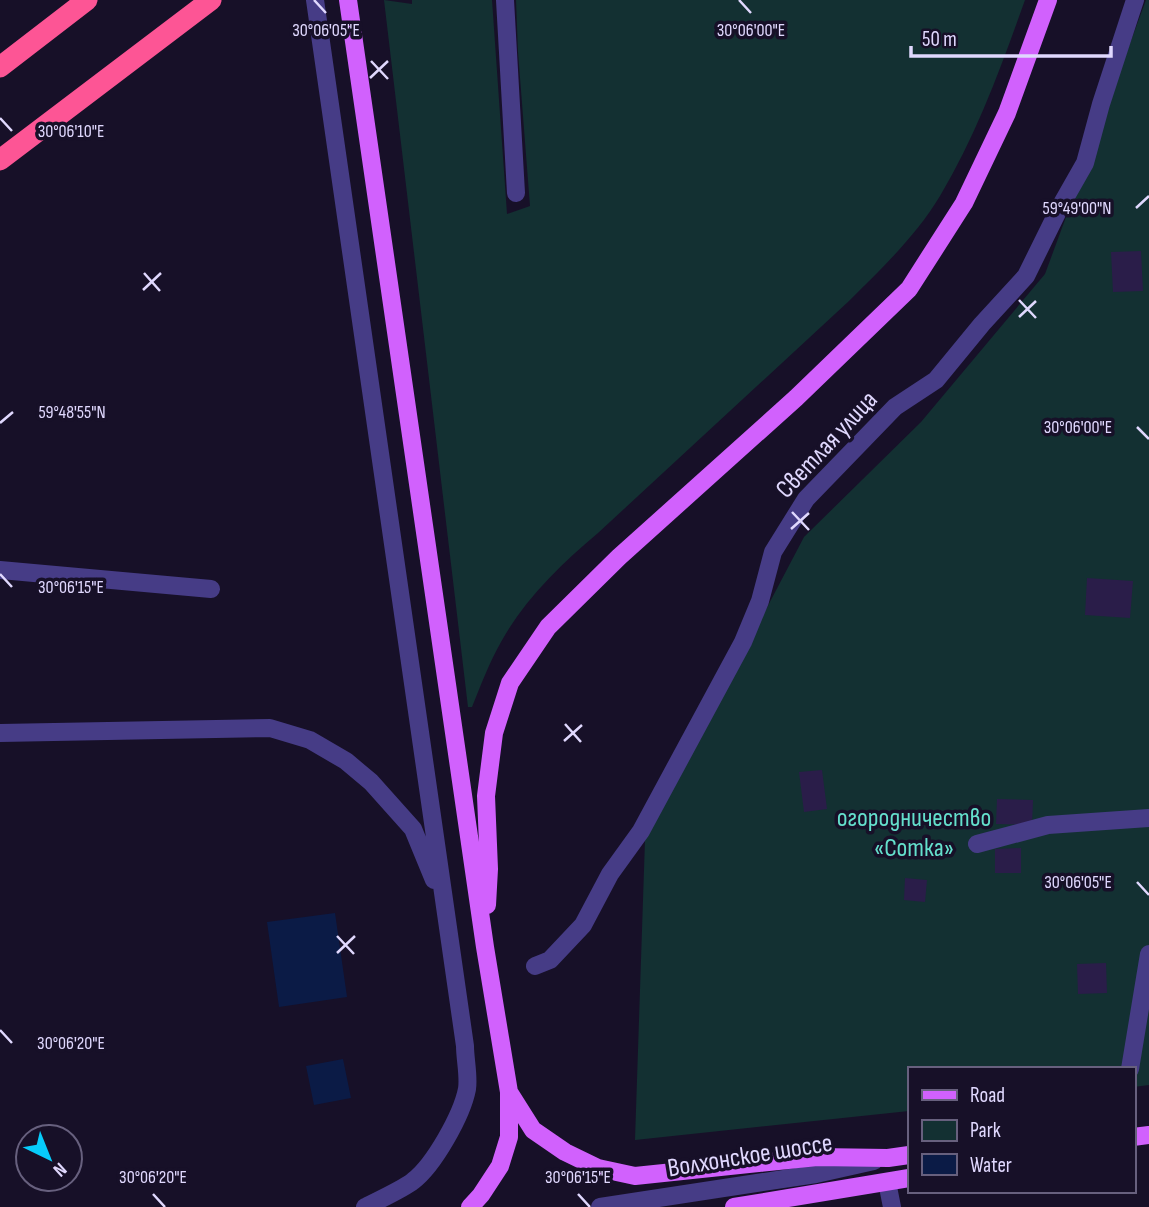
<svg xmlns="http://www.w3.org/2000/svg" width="1149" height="1207" font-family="'Sofia Sans Condensed',sans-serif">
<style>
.green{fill:#133032}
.water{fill:#0b1b46}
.building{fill:#2a1d49}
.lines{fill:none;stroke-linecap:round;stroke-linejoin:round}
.minor{stroke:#463c86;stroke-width:18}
.major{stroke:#d161fd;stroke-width:18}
.highway{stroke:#fd5595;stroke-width:21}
.ticks{fill:none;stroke:#e0d8fe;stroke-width:2.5}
.labels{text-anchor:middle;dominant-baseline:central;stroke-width:7;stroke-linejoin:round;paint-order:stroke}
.street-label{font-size:26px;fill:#e0d8fe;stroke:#171028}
.park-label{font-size:26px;fill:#64dfcc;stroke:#171028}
.ticks-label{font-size:18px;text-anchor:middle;fill:#e0d8fe;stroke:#171028;stroke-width:7;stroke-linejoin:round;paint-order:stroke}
</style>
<rect width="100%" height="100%" fill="#171028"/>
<!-- green -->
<path class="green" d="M384 0 412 4V0H492L507 214 530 206 518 52 516 0H1025C1001 67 977 134 940 196 916 236 882 268 849 301L598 533C561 564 524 600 501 642 489 663 481 685 472 707H468Z
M1146 0H1149V1085L1133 1087V1069H909V1111L635 1140 645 840 804 537 921 422 1045 274Z"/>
<!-- water -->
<path class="water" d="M335 913 347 997 279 1007 267 922Z
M343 1059 351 1098 314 1105 306 1066Z"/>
<!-- building -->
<path class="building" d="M1141 251 1143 291 1113 292 1111 252Z
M1087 578 1133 581 1130 618 1085 615Z
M822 770 827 809 804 812 799 772Z
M997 799 1033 800 1032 825 996 824Z
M1021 848V873H995V849Z
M905 878 927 880 925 902 904 900Z
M1106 963 1107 993 1078 994 1077 964Z"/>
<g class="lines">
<!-- minor -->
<path class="minor" d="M315 0 465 1046C465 1059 469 1076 467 1089 462 1115 434 1165 413 1181 403 1189 377 1201 365 1207
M505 0 516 193
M0 570 211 589
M0 733 270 728 310 740 346 761 371 782 413 829 434 880
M977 844 1048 825 1149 818
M535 966 550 960 583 925 610 874 641 831 743 642 760 601 773 552 806 499 895 407 936 380 982 324 1026 276 1060 207 1085 163 1101 104 1135 0
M1130 1069 1149 954
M887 1182 892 1207
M600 1207 816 1174 874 1161"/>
<!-- major -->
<path class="major" d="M348 0 485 947 509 1092V1137L500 1166 481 1195 470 1207
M487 905 489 869 486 796 494 733 510 683 548 627 619 557 796 398 909 289 964 203 1007 113 1048 0
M509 1092 533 1130 565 1152 598 1168 635 1176 817 1157 888 1158 909 1155
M1133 1137 1149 1135
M734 1207 909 1178"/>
<!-- highway -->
<path class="highway" d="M0 67 87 0
M0 160 211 0"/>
</g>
<!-- ticks -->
<path class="ticks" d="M314 0 326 13M739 0 751 13M371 61 388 79M370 78 388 61M0 118 12 131M1136 208 1149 196M144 273 160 291M143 290 161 273M1019 300 1036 318M1019 317 1036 301M0 423 13 412M1137 427 1149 439M792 512 809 530M791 529 809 513M0 574 12 587M565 724 581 742M564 741 582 725M1137 882 1149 895M337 936 354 954M337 953 355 936M0 1030 12 1043M153 1194 165 1207M578 1194 590 1207"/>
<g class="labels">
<!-- street labels -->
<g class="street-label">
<text transform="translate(827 445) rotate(-47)">Светлая улица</text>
<text transform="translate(750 1156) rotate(-9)">Волхонское шоссе</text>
</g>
<!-- park labels -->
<g class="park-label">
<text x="914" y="818">огородничество<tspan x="914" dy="30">«Сотка»</tspan></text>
</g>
</g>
<g class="ticks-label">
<text x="326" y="36">30°06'05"E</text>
<text x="751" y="36">30°06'00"E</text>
<text x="71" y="137">30°06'10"E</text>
<text x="1077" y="214">59°49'00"N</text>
<text x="72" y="418">59°48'55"N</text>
<text x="1078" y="433">30°06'00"E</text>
<text x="71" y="593">30°06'15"E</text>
<text x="1078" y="888">30°06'05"E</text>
<text x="71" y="1049">30°06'20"E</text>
<text x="153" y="1183">30°06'20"E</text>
<text x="578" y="1183">30°06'15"E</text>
</g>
<!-- legend -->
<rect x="908" y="1067" width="228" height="126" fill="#171028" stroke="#67607e" stroke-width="2"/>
<rect x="922" y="1090" width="35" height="10" fill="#d161fd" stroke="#67607e" stroke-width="2"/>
<text x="970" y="1102" font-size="21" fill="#e0d8fe">Road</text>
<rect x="922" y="1120" width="35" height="21" fill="#133032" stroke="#67607e" stroke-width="2"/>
<text x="970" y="1137" font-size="21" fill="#e0d8fe">Park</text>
<rect x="922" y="1154" width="35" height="21" fill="#0b1b46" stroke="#67607e" stroke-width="2"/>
<text x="970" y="1172" font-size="21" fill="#e0d8fe">Water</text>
<!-- north arrow -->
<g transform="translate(49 1158) rotate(137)"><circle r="33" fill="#171028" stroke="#67607e" stroke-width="2"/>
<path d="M0-5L12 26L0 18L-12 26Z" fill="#07ccfb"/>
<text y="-10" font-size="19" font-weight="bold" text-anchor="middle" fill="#e0d8fe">N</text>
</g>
<!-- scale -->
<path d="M911 46v10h200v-10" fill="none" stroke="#e0d8fe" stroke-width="3.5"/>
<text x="922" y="46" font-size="21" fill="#e0d8fe" stroke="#171028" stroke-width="5" paint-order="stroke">50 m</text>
</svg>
